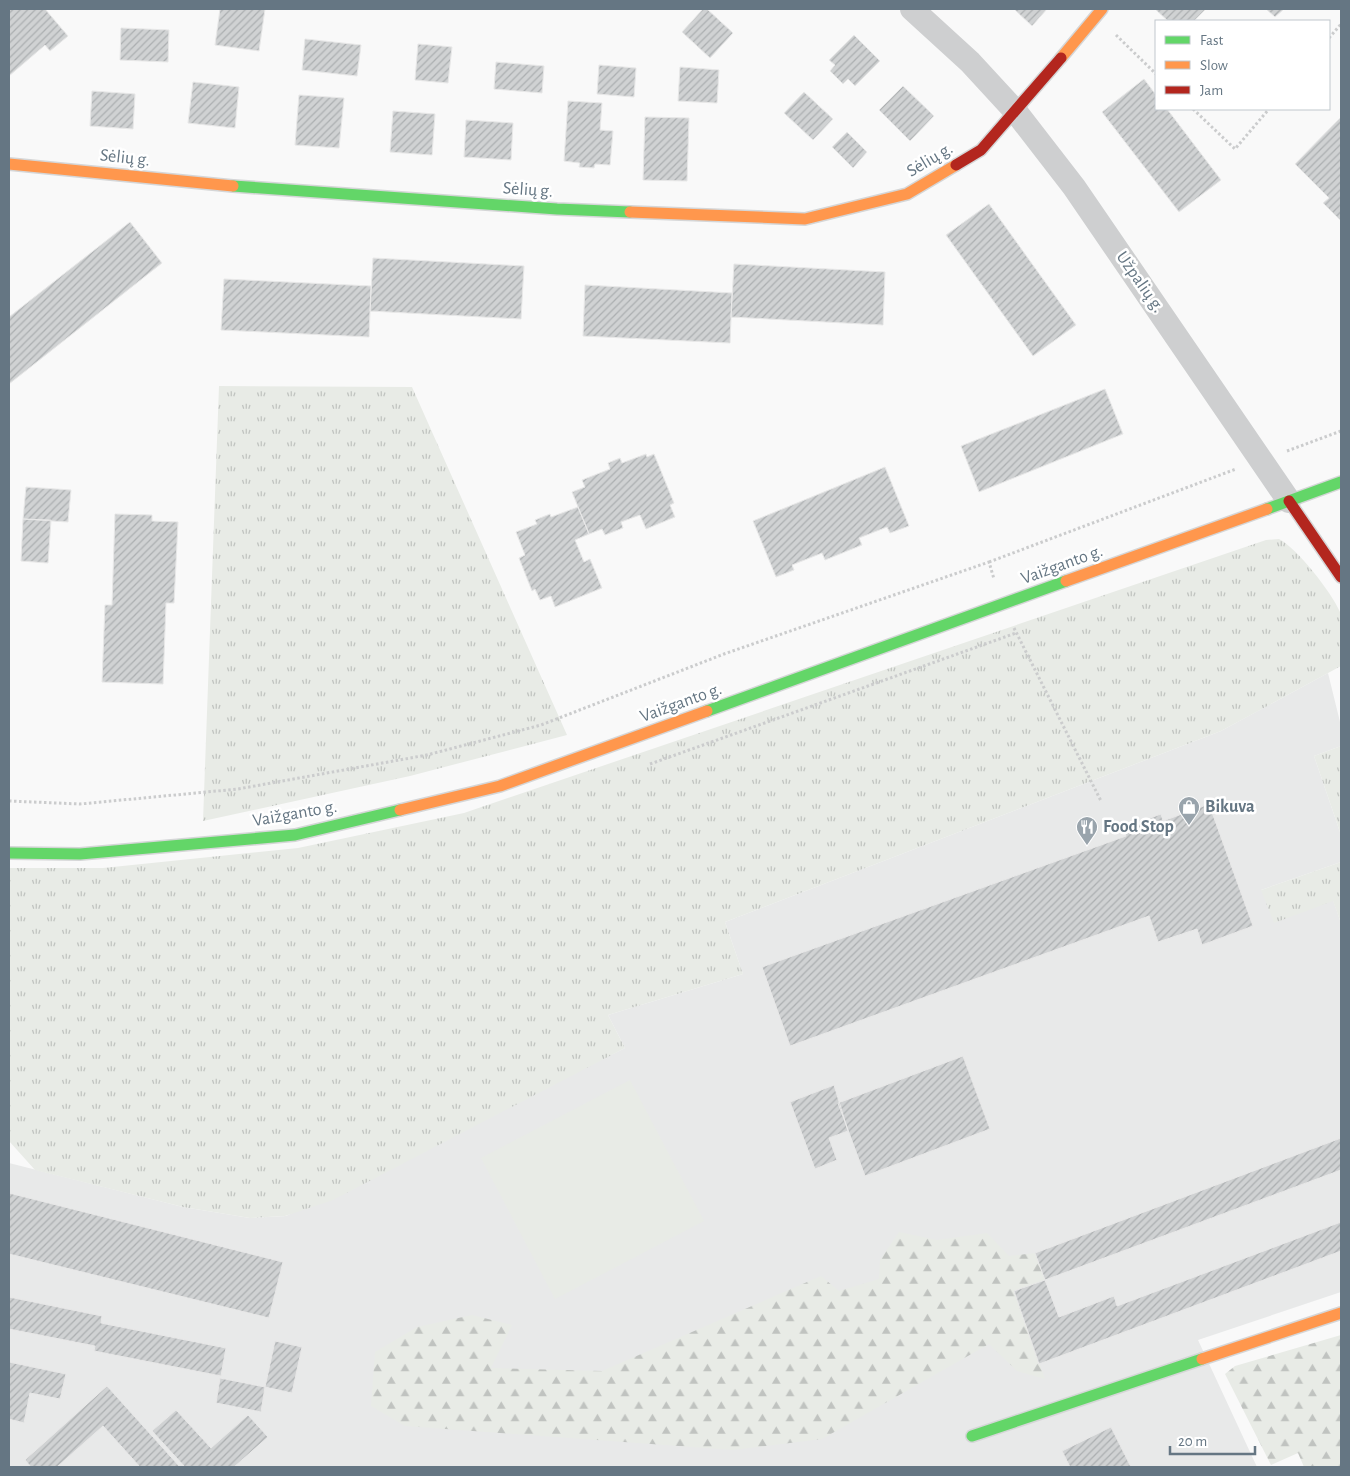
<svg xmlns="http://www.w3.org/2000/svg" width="1350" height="1476" font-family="'Alegreya Sans',sans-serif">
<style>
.built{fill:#e8e9e9}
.grass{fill:url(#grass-tufts)}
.forest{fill:url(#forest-firs)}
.pitch{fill:#e8ebe6}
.building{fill:url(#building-hatch);stroke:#e8e8e8}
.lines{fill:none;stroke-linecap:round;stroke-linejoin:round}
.fast-casing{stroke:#d5d6d7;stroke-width:14}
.slow-casing{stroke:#d5d6d7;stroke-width:14}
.jam-casing{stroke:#d5d6d7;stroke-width:14}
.path{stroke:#cbcccd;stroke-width:3;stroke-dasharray:2.5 2.5;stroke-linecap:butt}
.street{stroke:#cecfd0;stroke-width:24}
.fast{stroke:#63d668;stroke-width:11}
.slow{stroke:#ff974d;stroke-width:11}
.jam{stroke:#b3261e;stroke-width:11}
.labels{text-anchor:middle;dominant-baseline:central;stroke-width:5;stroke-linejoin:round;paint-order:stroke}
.street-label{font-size:18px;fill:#657683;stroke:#fff}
.poi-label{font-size:18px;font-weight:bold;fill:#657683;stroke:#fff;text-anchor:start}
</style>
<defs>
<pattern id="grass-tufts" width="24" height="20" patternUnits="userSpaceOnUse" patternTransform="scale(1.25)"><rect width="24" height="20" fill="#e8ebe6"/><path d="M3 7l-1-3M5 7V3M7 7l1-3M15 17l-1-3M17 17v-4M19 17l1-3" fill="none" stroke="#c0c3c0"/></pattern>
<pattern id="forest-firs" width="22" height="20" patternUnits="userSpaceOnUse" patternTransform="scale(1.25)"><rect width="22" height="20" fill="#e8ebe6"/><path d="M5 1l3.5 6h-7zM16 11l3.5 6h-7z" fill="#c0c3c0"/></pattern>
<pattern id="building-hatch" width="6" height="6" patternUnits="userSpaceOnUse" patternTransform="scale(1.25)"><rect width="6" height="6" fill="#d0d2d3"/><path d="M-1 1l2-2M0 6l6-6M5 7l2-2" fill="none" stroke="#acafb1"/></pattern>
</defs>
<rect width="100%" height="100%" fill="#f9f9f9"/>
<!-- built -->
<path class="built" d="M1328 673 1341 726V746L1314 756 1341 835V862L1261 890 1333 900 1341 923V1292L1198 1340 1257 1467H9V1163L183 1207 250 1218 286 1216 625 1048 608 1015 743 974 725 922 1221 731Z"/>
<!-- grass -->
<path class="grass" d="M219 386 412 387 567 735 410 776 203 821Z
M1279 539C1297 548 1332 593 1340 612 1345 622 1341 653 1341 666L1221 731 725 922 743 974 608 1015 625 1048 333 1200 285 1216 250 1218 183 1207 35 1170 9 1141V868H103L298 848 464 813 1266 540Z
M1341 746V835L1314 756Z
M1341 862V923L1333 901 1274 923 1261 890Z"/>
<!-- forest -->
<path class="forest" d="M899 1232 937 1240 987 1233 1009 1256 1035 1253 1045 1280 1014 1292 1045 1379 1017 1371 989 1344 822 1439 733 1450 405 1426 371 1406 375 1352 417 1327 472 1315 512 1325 491 1368 602 1371 821 1276 839 1291 879 1279 880 1260Z
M1341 1335V1467H1304L1298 1453 1271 1465 1225 1374 1235 1366Z"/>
<!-- pitch -->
<path class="pitch" d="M630 1080 704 1221 555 1299 481 1158Z"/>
<!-- building -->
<path class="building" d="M9 9H45L68 36 50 51 45 45 9 76Z
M220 9H265L259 51 215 45Z
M703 9H707L733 33 710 58 682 32Z
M1014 9H1047L1032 26Z
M1155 9H1206L1194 21H1168Z
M1266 9H1284L1275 17Z
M121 28 169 30 168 62 120 60Z
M854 35 880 61 855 86 848 79 843 84 830 71 835 65 829 60Z
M305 39 361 45 357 76 302 70Z
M418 44 452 47 448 83 415 80Z
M496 62 544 66 542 93 494 89Z
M599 65 636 68 634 97 597 94Z
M680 67 719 70 717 103 678 101Z
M1144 79 1156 95V109H1167L1221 180 1179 212 1102 112Z
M193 82 239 87 235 128 188 123Z
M903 86 934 116 910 141 879 110Z
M92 91 135 94 133 129 90 126Z
M804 92 833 119 813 140 784 113Z
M299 95 344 98 339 148 295 145Z
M568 101 602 103 600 130 613 131 610 165 595 164 594 168 579 167 580 163 564 161Z
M393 111 435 114 432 155 390 152Z
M645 117 689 118 687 181 643 180Z
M1341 117V221L1323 203 1329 198 1295 164Z
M466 120 513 123 511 160 464 157Z
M847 132 867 152 853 168 832 147Z
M989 204 1076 325 1033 356 946 235Z
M130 222 162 263 9 384V317Z
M373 258 524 266 521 319 370 311Z
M734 264 885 272 883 325 731 317Z
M224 279 371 286 369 337 221 330Z
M585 285 732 293 730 343 583 336Z
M1105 389 1123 434 979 492 961 446Z
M646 454 647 457 654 454 674 503 670 505 675 517 646 529 640 515 621 522 623 528 605 535 602 529 589 534 572 492 585 487 582 480 610 469 608 463 620 458 622 463Z
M885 467 909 526 890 533 887 527 859 538 862 545 825 560 822 553 792 565 794 570 776 577 753 521Z
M26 487 71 490 68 522 23 519Z
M578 507 589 534 575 540 584 562 590 559 602 588 555 607 551 596 540 600 535 589 532 591 519 558 525 555 516 532 537 524 535 520 550 514 551 517Z
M115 514 152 515V521L178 522 174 603H166L163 684 102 682 105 605H112Z
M23 519 51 520 48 563 21 561Z
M1209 804 1253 926 1202 945 1197 929 1158 942 1149 916 790 1046 762 967 1126 836 1123 828 1161 814 1163 821Z
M963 1056 990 1129 865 1176 838 1103Z
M834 1085 848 1131 829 1138 837 1160 815 1169 790 1102Z
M1341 1138V1170L1045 1280 1035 1253Z
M9 1193 283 1262 269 1318 9 1254Z
M1341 1222V1251L1039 1364 1014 1291 1045 1280 1059 1317 1114 1296 1117 1306Z
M9 1297 102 1316 101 1323 226 1348 221 1376 94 1351 95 1346 9 1329Z
M275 1341 302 1347 292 1393 265 1387Z
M9 1362 66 1374 60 1399 30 1393 24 1423 9 1419Z
M220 1378 265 1387 261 1412 216 1403Z
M107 1386 180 1467H140L103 1426 57 1467H31L25 1460Z
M176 1410 211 1448 248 1415 268 1437 234 1467H185L152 1431Z
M1111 1427 1131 1467H1070L1062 1451Z"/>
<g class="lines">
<!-- fast casing -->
<g class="fast-casing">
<path id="fast" d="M233 186 557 209 630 212
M1267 509 1341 482
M707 711 1066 581
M9 853 80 854 295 835 400 810
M972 1436 1202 1359"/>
</g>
<!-- slow casing -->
<g class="slow-casing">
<path id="slow" d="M1061 58 1102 9
M9 164 233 186
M630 212 805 219 907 194 956 165
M1066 581 1267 509
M400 810 500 786 707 711
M1202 1359 1341 1313"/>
</g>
<!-- jam casing -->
<g class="jam-casing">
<path id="jam" d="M956 165 981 150 1061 58
M1289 501 1341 577"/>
</g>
<!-- path -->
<path class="path" d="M1116 35 1156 74
M1329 38 1341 24
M1193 109 1235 149 1269 109
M1287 451 1341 431
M989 562 1236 469
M1014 628 1101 801
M650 764 1016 633
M9 801 80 804 238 789 427 755 541 725 724 654 989 562 994 579"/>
<!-- street -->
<path class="street" d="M912 9 970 62 1016 112 1074 187 1289 501"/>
<!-- fast -->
<use href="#fast" class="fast"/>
<!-- slow -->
<use href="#slow" class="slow"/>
<!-- jam -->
<use href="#jam" class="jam"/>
</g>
<!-- icons -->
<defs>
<g id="shop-pin" transform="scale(1.125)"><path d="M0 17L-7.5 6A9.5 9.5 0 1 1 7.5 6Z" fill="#99a4ac" stroke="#fff"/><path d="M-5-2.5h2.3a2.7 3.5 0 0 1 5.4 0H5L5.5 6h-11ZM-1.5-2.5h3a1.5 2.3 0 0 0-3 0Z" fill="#fff"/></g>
<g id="restaurant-pin" transform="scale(1.125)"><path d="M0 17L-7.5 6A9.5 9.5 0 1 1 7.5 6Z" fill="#99a4ac" stroke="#fff"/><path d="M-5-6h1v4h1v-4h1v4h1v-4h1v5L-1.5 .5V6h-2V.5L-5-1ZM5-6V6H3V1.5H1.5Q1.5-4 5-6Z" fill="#fff"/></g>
</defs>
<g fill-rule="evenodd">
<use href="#shop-pin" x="1189" y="807"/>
<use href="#restaurant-pin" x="1087" y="827"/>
</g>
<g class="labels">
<!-- street labels -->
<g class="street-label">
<text transform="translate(125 158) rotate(6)">Sėlių g.</text>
<text transform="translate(930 160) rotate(-31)">Sėlių g.</text>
<text transform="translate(528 190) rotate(4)">Sėlių g.</text>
<text transform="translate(1140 282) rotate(55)">Užpalių g.</text>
<text transform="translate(1062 565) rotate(-20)">Vaižganto g.</text>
<text transform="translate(681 703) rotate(-20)">Vaižganto g.</text>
<text transform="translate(295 814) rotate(-10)">Vaižganto g.</text>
</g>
<!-- poi labels -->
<g class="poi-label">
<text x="1205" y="807">Bikuva</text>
<text x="1103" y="827">Food Stop</text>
</g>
</g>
<!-- border -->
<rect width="1350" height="1476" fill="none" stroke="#657683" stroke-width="20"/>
<!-- legend -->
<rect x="1155" y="20" width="175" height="90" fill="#ffffff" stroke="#c1c8cd"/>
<rect x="1165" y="36" width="25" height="8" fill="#63d668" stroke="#c1c8cd"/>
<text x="1200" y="45" font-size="15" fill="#657683">Fast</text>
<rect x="1165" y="61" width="25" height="8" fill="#ff974d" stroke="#c1c8cd"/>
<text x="1200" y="70" font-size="15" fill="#657683">Slow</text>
<rect x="1165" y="86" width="25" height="8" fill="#b3261e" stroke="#c1c8cd"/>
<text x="1200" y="95" font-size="15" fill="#657683">Jam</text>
<!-- scale -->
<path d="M1170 1446v8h85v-8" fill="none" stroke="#657683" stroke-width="2.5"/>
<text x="1178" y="1446" font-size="15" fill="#657683" stroke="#ffffff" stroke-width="4" paint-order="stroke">20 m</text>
</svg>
